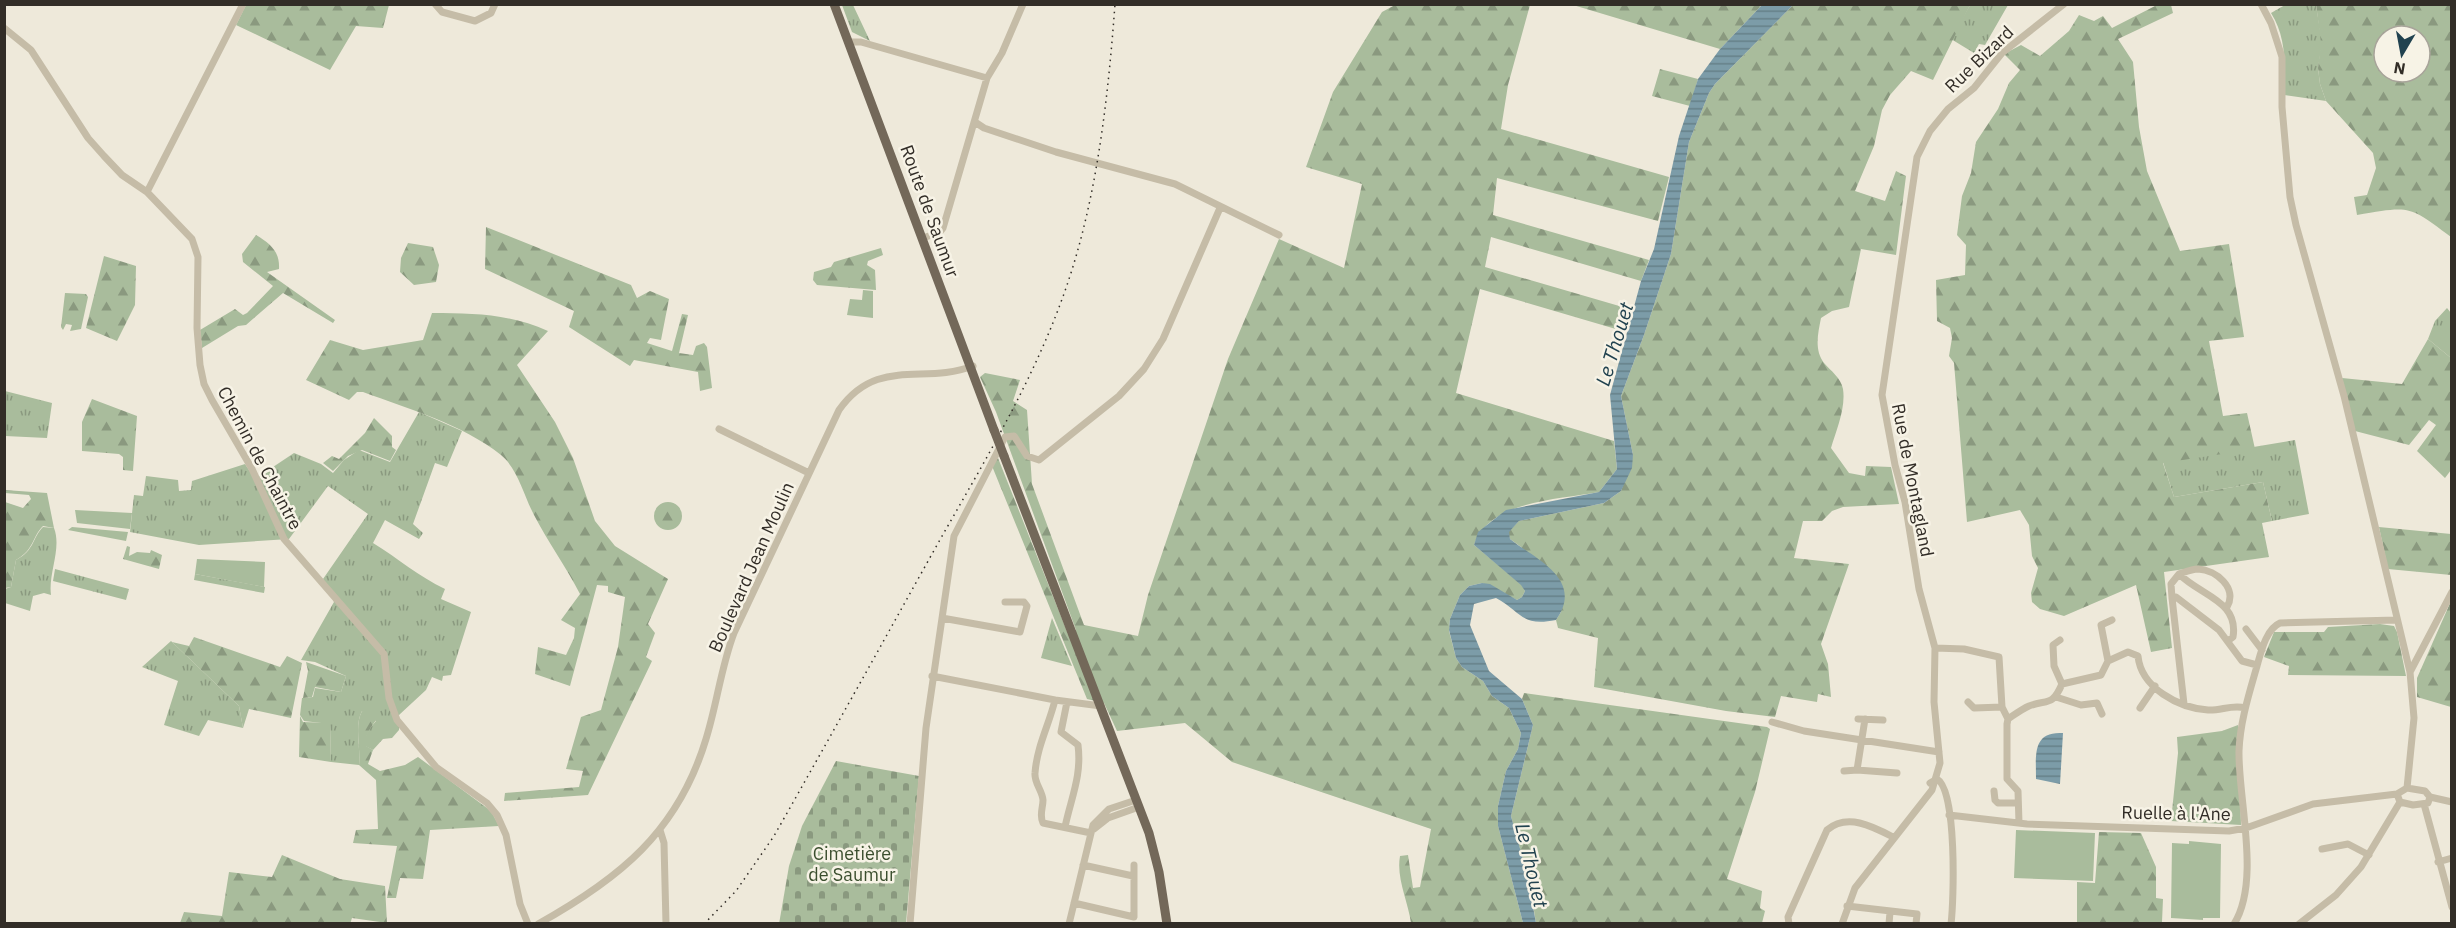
<svg xmlns="http://www.w3.org/2000/svg" width="2456" height="928" font-family="'IBM Plex Sans',sans-serif">
<style>
.grass{fill:url(#grass-tufts)}
.forest{fill:url(#forest-firs);fill-rule:evenodd}
.cemetery{fill:url(#cemetery-stones)}
.garden{fill:#a9bc9c}
.water{fill:url(#water-rules)}
.lines{fill:none;stroke-linecap:round;stroke-linejoin:round}
.minor{stroke:#c5bca7;stroke-width:7}
.major{stroke:#736859;stroke-width:9}
.rail{stroke:#322d27;stroke-width:1.5;stroke-dasharray:1.5 4.5;stroke-linecap:butt}
.major-bridge{stroke:#736859;stroke-width:9}
.labels{text-anchor:middle;dominant-baseline:central;stroke-width:5;stroke-linejoin:round;paint-order:stroke}
.street-label{font-size:18px;fill:#322d27;stroke:#f7f3e6}
.park-label{font-size:18px;fill:#3a4e2d;stroke:#f7f3e6}
.water-label{font-size:20px;font-style:italic;fill:#21424f;stroke:#f7f3e6}
</style>
<defs>
<pattern id="grass-tufts" width="24" height="20" patternUnits="userSpaceOnUse" patternTransform="scale(1.5)"><rect width="24" height="20" fill="#a9bc9c"/><path d="M3 7l-1-3M5 7V3M7 7l1-3M15 17l-1-3M17 17v-4M19 17l1-3" fill="none" stroke="#8a997f"/></pattern>
<pattern id="forest-firs" width="22" height="20" patternUnits="userSpaceOnUse" patternTransform="scale(1.5)"><rect width="22" height="20" fill="#a9bc9c"/><path d="M5 1l3.5 6h-7zM16 11l3.5 6h-7z" fill="#8a997f"/></pattern>
<pattern id="cemetery-stones" width="16" height="16" patternUnits="userSpaceOnUse" patternTransform="scale(1.5)"><rect width="16" height="16" fill="#a9bc9c"/><path d="M2 7V4a2 2 0 0 1 4 0v3zM10 15v-3a2 2 0 0 1 4 0v3z" fill="#8a997f"/></pattern>
<pattern id="water-rules" width="6" height="5" patternUnits="userSpaceOnUse" patternTransform="scale(1.5)"><rect width="6" height="5" fill="#7c9ca8"/><path d="M0 2.5h6" fill="none" stroke="#668089"/></pattern>
</defs>
<rect width="100%" height="100%" fill="#eee9da"/>
<!-- grass -->
<path class="grass" d="M842 5H853L870 41 852 32Z
M1970 5H2008L1985 45 1979 44 1974 53 1951 39Z
M2285 5H2316L2322 43 2318 68 2320 84 2326 101 2284 95C2285 67 2287 38 2271 13Z
M2447 308 2451 313V358L2428 339 2435 321Z
M5 391 52 403 47 438 5 436Z
M419 412 462 431 447 467 435 463 413 524 423 533 419 539 385 520 373 543C399 559 418 576 445 589L441 599 471 612 451 675 443 676 442 681 432 677 426 690 399 715V730L392 738 383 739 373 750 365 746C364 735 369 729 376 721L362 711C354 726 361 748 359 765L331 762 330 724 304 721 300 715 302 698 313 697 315 688 341 692 346 676 315 662 301 660 334 602 323 579 368 514 328 486 289 539 199 545 130 532 134 495 143 496 146 476 178 480 179 491 191 490 192 481 245 464 255 479 294 453 321 464 333 473 344 460 359 450 390 462Z
M2295 440 2309 514 2272 521 2263 482 2174 497 2163 462Z
M43 527 54 528C62 549 48 573 51 595L44 593 33 596 30 611 5 603V589L11 587 16 560C35 550 32 538 43 527Z
M55 569 129 589 126 600 53 581Z
M195 574 265 587 264 593 194 580Z
M1052 618 1072 666 1041 658Z
M171 641 239 706 243 728 208 720 199 736 164 725 178 681 142 667Z"/>
<!-- forest -->
<path class="forest" d="M2316 4 2451 5V237C2408 205 2411 206 2357 215L2354 197 2367 195 2376 168 2373 153 2326 101 2320 84 2318 68 2321 43ZM2384 36H2420V72H2384Z
M246 5 388 4 389 5 383 28 356 26 330 70 236 25Z
M1395 5H1530L1508 85 1501 129 1669 177 1658 221 1497 178 1493 215 1649 260 1641 281 1491 237 1485 267 1633 310 1626 332 1480 289 1456 393 1614 441 1617 469 1599 492C1558 500 1490 500 1474 545L1522 585 1525 591 1522 597 1517 600 1482 583 1469 586 1460 595 1450 619 1449 631 1456 658 1462 667 1483 681 1492 696 1509 708 1521 733 1518 749 1506 771 1498 806V826L1523 923H1411C1408 901 1396 878 1400 856L1408 855 1413 888 1420 887 1431 829 1232 762 1185 723 1117 731 1104 703 1087 699 992 466 998 458 1068 634 1076 630 996 412 980 377 985 373 1020 380 1013 401 1027 410 1032 484 1084 625 1138 636 1148 595 1228 359 1279 239 1344 268 1362 184 1306 167 1333 92 1382 12Z
M1573 5H1762L1720 49Z
M1793 5H1970L1933 80 1911 71 1890 95 1882 110 1874 146 1855 191 1885 201 1896 171 1906 176 1896 255 1861 249 1849 307 1832 311 1821 318C1818 333 1814 350 1824 363 1831 371 1841 378 1843 389 1846 408 1836 431 1831 448L1849 473 1865 476 1866 466 1891 467 1899 504 1843 507 1832 511 1822 521H1803L1794 558 1849 564 1821 644 1828 664 1831 697 1818 694 1817 702 1781 696 1775 717 1726 711 1594 687 1598 638 1558 628 1556 620 1561 612 1521 547 1510 539 1508 532 1519 521 1604 503 1621 491 1633 455 1621 396 1644 335 1671 254 1689 142 1709 93 1715 84Z
M2157 5H2171L2173 13 2118 39 2133 62 2139 127 2147 171 2180 251 2229 244 2244 337 2209 341 2223 416 2247 413 2255 449 2163 463 2174 497 2263 482 2272 521 2262 523 2269 557 2164 572 2172 648 2151 652 2136 585 2064 616 2040 609 2032 602 2031 593 2038 568 2032 556 2029 525 2020 510 1967 522 1954 363 1949 356 1952 338 1950 328 1937 321 1936 280 1965 275 1966 245 1957 235 1962 196 1971 173 1976 142 1998 109 2009 83 2020 70 2004 54 2021 45 2040 56 2069 31 2079 15 2094 21 2103 16 2112 28Z
M1660 69 1698 79 1690 106 1652 96Z
M486 227 631 285 637 298 650 291 669 299 661 340 650 338 647 343 672 351 682 314 688 315 679 353 693 355 696 346 704 343 707 347 712 388 700 391 698 372 634 360 630 366 569 327 574 311 485 269Z
M256 235C271 244 280 252 279 269L267 272 335 320 333 323 283 293 246 325 238 326 202 348 200 330 235 309 243 315 247 313 273 286 243 262 242 254Z
M408 243 433 247 439 265 436 282 414 285 400 272 401 258Z
M881 248 883 255 868 261 867 265 875 270 876 290 817 285 813 280 814 272 831 267 834 262Z
M104 256 136 266 135 305 117 341 86 328Z
M65 293 86 294 88 297 81 329 70 331 72 325 66 324 63 330 61 327Z
M432 313C474 313 510 314 548 331L517 365 555 422 573 458 595 521 615 546 668 579 648 624 655 633 646 657 652 661 588 795 504 801 505 793 579 787 583 771 566 769 581 717 601 710 618 647 625 597 608 592V586L597 585 570 686 535 674 538 647 566 655 574 638 575 628 561 620 580 594C566 567 548 542 534 515 524 496 518 469 501 455 462 424 409 409 363 392H357L349 400 306 380 330 340 363 350 423 340Z
M2428 339 2451 358V470L2445 478 2417 451 2436 425 2429 420 2409 445 2355 431 2342 378 2402 384Z
M92 399 137 416 133 471 123 470V457L119 454 82 451V422Z
M374 418 392 436V447L396 450 390 461 362 450 348 456 333 471 323 463 332 456 339 459 365 433Z
M5 490 47 493 54 528 43 526C32 537 34 550 16 560L11 587 5 588V502L23 508 31 499 29 495 5 493Z
M654 516a14 14 0 1 1 28 0a14 14 0 1 1-28 0Z
M2379 527 2451 534V575L2388 569Z
M127 546 130 547 129 556 137 552 150 553 151 550 162 555 159 569 123 559Z
M2451 601V707L2417 697V678Z
M2380 624 2394 626 2397 632 2406 676 2288 675 2289 666 2264 657 2274 632H2324L2328 627Z
M194 637 280 667 287 656 302 663 291 718 249 709 243 728 239 706 172 642 189 646Z
M306 662 346 676 341 692 315 687 312 697 303 698 308 671Z
M1524 693 1767 727 1770 729 1755 792 1727 879 1762 891 1760 908 1765 911 1762 923H1536L1530 886 1511 816 1533 725 1522 699Z
M362 711 380 714C374 725 364 732 366 746L373 750 368 764 380 771 405 765 418 757 491 811 499 826 430 830 423 879 400 878 396 898H387L397 846 353 843 356 830 378 829 376 780 359 765C361 748 354 726 362 711Z
M300 716 303 722 330 723 331 762 299 757Z
M2238 725 2241 825 2171 821 2178 753 2177 737 2222 731Z
M2099 832 2141 833 2156 867V898L2163 899 2162 922 2174 923H2077V882L2095 883Z
M282 855 340 879 385 886 387 923 352 918 350 924 180 923 184 912 222 916 229 872 272 877Z"/>
<!-- cemetery -->
<path class="cemetery" d="M836 761 919 776 906 923 779 924 789 866 802 826Z"/>
<!-- garden -->
<path class="garden" d="M863 290 873 291V318L847 315 850 299 862 300Z
M75 510 132 513 130 529 77 523Z
M72 527 128 532 126 541 68 530Z
M197 559 265 562 264 587 195 574Z
M2016 830 2095 833 2093 881 2014 878Z
M2189 841 2221 844 2220 918H2203V920L2171 918 2172 843 2189 844Z"/>
<!-- water -->
<path class="water" d="M1762 5H1793L1715 84 1709 93 1689 142 1671 254 1644 335 1621 396 1633 455 1632 468 1621 491 1604 503 1519 521 1509 532 1510 539C1535 559 1585 579 1556 620 1521 627 1522 612 1496 598L1474 604 1470 625 1489 671 1522 699 1533 725 1511 816 1527 874 1536 923H1523L1498 826V806L1506 771 1518 749 1521 733 1509 708 1492 696 1483 681 1462 667 1456 658 1449 630 1450 619 1460 595 1469 586 1482 583 1490 584 1517 600 1522 597 1525 591 1521 585 1474 545 1478 532 1506 510 1599 492 1617 469 1610 395 1641 281 1654 249 1679 136 1698 79 1720 49Z
M2063 733 2060 784 2036 779C2036 755 2032 731 2063 733Z"/>
<g class="lines">
<!-- minor -->
<path class="minor" d="M435 4 442 12 475 21 491 13 495 4
M2261 4 2271 23 2282 57V107L2290 197 2296 225 2344 396 2410 672 2414 718 2407 788
M4 28 31 50 88 138 104 156 122 175 147 192 192 239 198 257 197 328 200 365 204 384 212 400 252 469 284 539 384 654 389 698 397 720 436 767 487 803 497 815 506 835 520 904 528 924
M848 42H861L987 78
M975 122 984 128 1056 152 1175 184 1279 235
M147 192 243 4
M922 238 939 233 943 228 987 78 1002 53 1023 4
M719 429 809 473
M2179 574C2185 572 2192 569 2198 569 2216 570 2238 588 2227 607
M2172 598 2171 584 2179 574C2201 596 2239 601 2233 637L2229 640
M942 618 1020 632 1027 606 1024 602H1005
M2246 629 2262 650
M1935 648 1964 649 1999 657 2002 707 2008 719
M2108 661 2128 652 2138 656C2141 688 2179 708 2208 710 2220 711 2233 704 2245 708
M2410 672 2452 592
M932 676 1055 700C1049 725 1037 746 1035 773 1034 783 1042 790 1043 800 1043 808 1039 815 1043 823L1091 833
M2062 684 2101 675 2108 661 2101 625 2112 620
M2056 697 2081 705 2097 703 2102 714
M1055 700 1101 706
M1968 702 1974 708 2002 707
M2184 704 2172 598 2176 597 2219 630 2242 661 2257 665
M2140 708 2155 686
M1858 719 1883 720
M1772 722 1804 731 1939 752
M1857 770 1865 719
M1844 771 1857 770 1897 773
M1930 783 1937 779C1957 790 1954 900 1951 924
M2407 788 2425 791 2430 797 2428 803 2413 805 2400 802 2397 794Z
M1994 791 1995 800 1998 803H2018
M2430 797 2452 802
M2424 804 2452 907
M1949 815 2027 824 2229 831 2246 828 2313 804 2397 794
M2019 823 2018 791 2007 779V724L2008 719C2014 715 2022 709 2029 706 2048 699 2052 707 2062 684L2054 666 2053 645 2060 640
M1065 827C1071 798 1082 776 1078 745L1061 732 1067 702
M1094 829 1108 818 1139 807
M660 830 664 843 666 924
M2322 849 2348 844 2369 855
M2438 862 2452 858
M1083 865 1133 876
M1074 903 1134 917V865
M1847 906 1917 914 1916 924
M538 924C619 879 678 832 706 739 717 704 721 667 734 633L839 410C877 356 923 385 973 366
M910 924 926 728 954 536 1005 437 1014 436 1027 456 1039 460 1119 396 1144 369 1163 339 1220 208
M1069 924 1093 825 1109 809 1136 800
M1789 924 1788 917 1827 830C1847 813 1872 826 1893 837
M1842 924 1855 888 1932 790 1940 763 1934 702 1935 648 1919 589 1905 502 1895 465 1882 395 1917 157 1930 131 1948 109 1974 88 2002 53 2064 4
M1889 924 1890 912
M2234 924C2261 881 2238 799 2239 751 2240 722 2249 694 2257 666 2261 652 2266 629 2280 623L2397 620
M2299 924 2336 895 2361 867 2400 802"/>
<!-- major -->
<path class="major" d="M834 4 994 430
M1004 456 1149 833 1159 872 1167 924"/>
<!-- rail -->
<path class="rail" d="M704 924 736 891 774 836C829 739 883 642 937 545 984 462 1035 378 1066 288 1097 198 1108 99 1115 4"/>
<!-- major-bridge -->
<path class="major-bridge" d="M994 430 1004 456"/>
</g>
<g class="labels">
<!-- street labels -->
<g class="street-label">
<text transform="translate(1979 59) rotate(-44)">Rue Bizard</text>
<text transform="translate(930 211) rotate(70)">Route de Saumur</text>
<text transform="translate(260 458) rotate(62)">Chemin de Chaintre</text>
<text transform="translate(1913 480) rotate(79)">Rue de Montagland</text>
<text transform="translate(751 567) rotate(-66)">Boulevard Jean Moulin</text>
<text transform="translate(2176 813) rotate(1)">Ruelle à l'Ane</text>
</g>
<!-- park labels -->
<g class="park-label">
<text x="852" y="853">Cimetière<tspan x="852" dy="21">de Saumur</tspan></text>
</g>
<!-- water labels -->
<g class="water-label">
<text transform="translate(1614 344) rotate(-73)">Le Thouet</text>
<text transform="translate(1532 865) rotate(77)">Le Thouet</text>
</g>
</g>
<!-- border -->
<rect width="2456" height="928" fill="none" stroke="#322d27" stroke-width="12"/>
<!-- north arrow -->
<g transform="translate(2402 54) rotate(190)"><circle r="28" fill="#f7f3e6" stroke="#a8a49a" stroke-width="1.5"/>
<path d="M0-4.5L10 22L0 15L-10 22Z" fill="#21424f"/>
<text y="-9" font-size="16" font-weight="bold" text-anchor="middle" fill="#322d27">N</text>
</g>
</svg>
